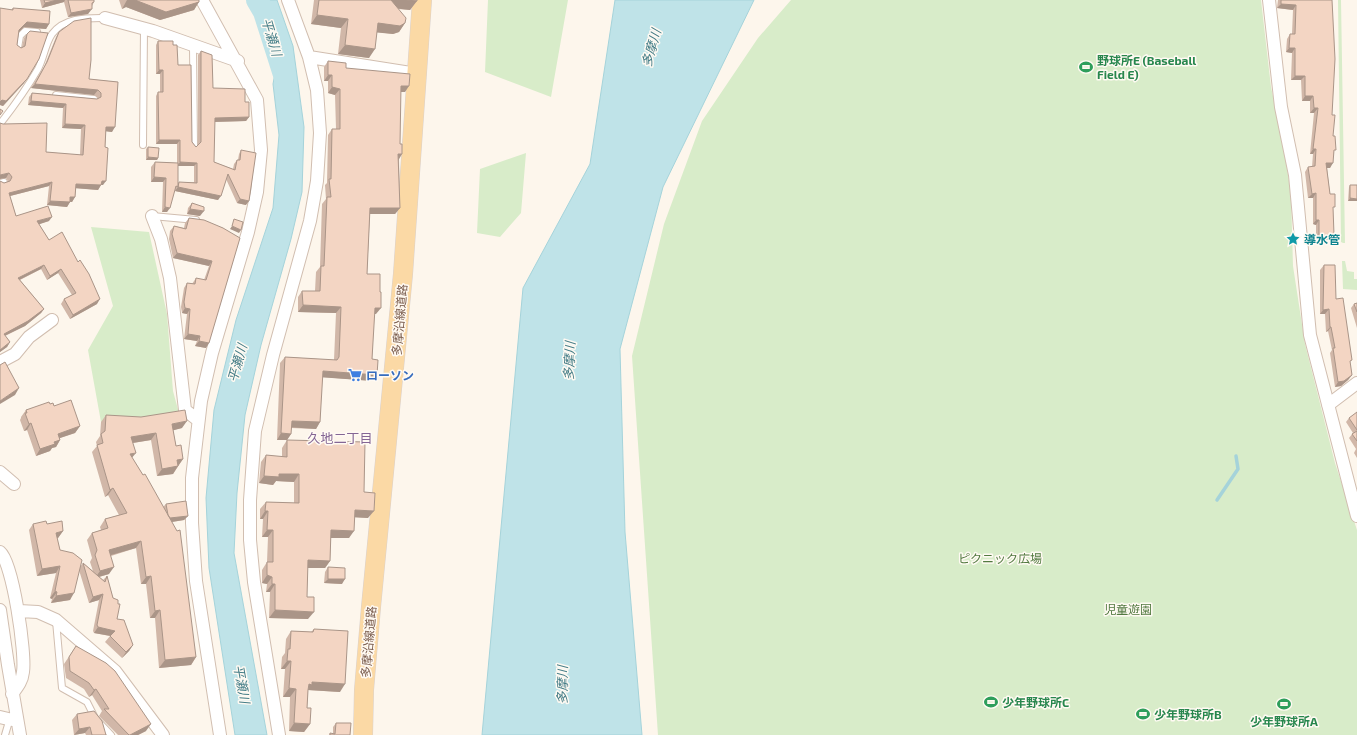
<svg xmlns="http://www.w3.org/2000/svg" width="1357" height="735" font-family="'Exo 2','Noto Sans JP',sans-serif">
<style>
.green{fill:#d8ecc9}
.water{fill:#bfe3e8;stroke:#a5d3da}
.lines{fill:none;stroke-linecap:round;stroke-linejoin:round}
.stream{stroke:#a5d3da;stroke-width:3.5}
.river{stroke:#bfe3e8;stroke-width:22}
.lane-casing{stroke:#d1beb0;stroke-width:8}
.street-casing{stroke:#d1beb0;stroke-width:14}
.primary-casing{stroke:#dad1cd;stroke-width:20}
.lane{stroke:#fff;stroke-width:6}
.street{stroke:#fff;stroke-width:12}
.primary{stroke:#fbd9a5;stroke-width:19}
.wall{fill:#d1b7a8;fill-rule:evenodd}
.shaded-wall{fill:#aa9588}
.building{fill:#f3d5c3;stroke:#aa9588}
.labels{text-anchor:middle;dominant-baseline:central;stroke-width:3;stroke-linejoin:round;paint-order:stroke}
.leisure-label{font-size:12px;font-weight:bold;fill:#27864d;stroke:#fffaf3;text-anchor:start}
.culture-label{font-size:12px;font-weight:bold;fill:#0d838f;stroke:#fffaf3;text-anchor:start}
.street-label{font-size:12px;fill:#7a5c4d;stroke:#fffaf3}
.shop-label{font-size:12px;font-weight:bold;fill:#366cbe;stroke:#fffaf3;text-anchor:start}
.park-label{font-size:12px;fill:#537a41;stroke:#fffaf3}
.water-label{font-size:13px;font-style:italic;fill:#437c86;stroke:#fffaf3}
.neighbourhood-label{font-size:13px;fill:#846695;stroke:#fffaf3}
</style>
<rect width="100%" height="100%" fill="#fdf6ec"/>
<!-- green -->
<path class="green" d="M488 0H568L551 97 485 72Z
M791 0H1261L1271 87 1283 143 1291 194 1293 266 1305 344 1335 463 1357 530V735H658L632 356 664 224 702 121 758 38Z
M1338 0H1341L1345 243H1343L1341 242Z
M526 153 521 213 500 237 477 233 480 169Z
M91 227 149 232 167 314 173 391 180 417 136 424 101 422 88 350 113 306Z
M1342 261H1345L1347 271 1354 272V279H1357V290L1343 289Z"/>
<!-- water -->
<path class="water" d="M264 0H277L293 46 304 127 302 192 291 239 261 345 245 415 237 493 234 553 267 735H235L209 568 206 498 214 410 236 320 273 208 279 135 273 84 280 46Z
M615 0H754L663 187 620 349 625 532 642 735H482L523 288 590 164Z"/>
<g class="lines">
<!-- stream -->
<path class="stream" d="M1217 500 1238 469 1236 456"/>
<!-- river -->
<path class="river" d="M257 0 264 12 285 78V85"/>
<!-- lane casing -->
<g class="lane-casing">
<path id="lane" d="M193 46 194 146
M18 48 20 36 25 31 37 32
M56 95 94 99
M0 124C14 106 27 88 38 69 44 58 45 44 52 34 65 17 87 18 105 18
M143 145 144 28
M0 183 4 182
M152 216 196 220
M56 621 62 688 87 702 95 718 111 735
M5 735 10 718"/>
</g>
<!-- street casing -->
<g class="street-casing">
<path id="street" d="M202 0 257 100 261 150 257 192 248 232 212 353 201 401 192 478V523L196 581 220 735
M1269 0 1281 107 1295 175 1310 335 1357 516
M105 18 153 31 238 61
M309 57 417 74
M152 216 161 239 170 278 185 410 198 420
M0 362 15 354 29 337 52 320
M1328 405 1357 383
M0 472 14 484
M0 552C13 563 26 654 23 672 22 681 18 686 12 694
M0 610 8 665 20 735
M19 611 38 612 56 620 115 671 163 735
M0 717 17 721
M279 735 254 582 250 540V500L255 431 273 355 310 221 317 181 320 133 317 90 309 57 288 0"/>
</g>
<!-- primary casing -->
<g class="primary-casing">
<path id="primary" d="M363 735 364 690 371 607 403 274 422 0"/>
</g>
<!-- lane -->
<use href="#lane" class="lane"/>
<!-- street -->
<use href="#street" class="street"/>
<!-- primary -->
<use href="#primary" class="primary"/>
</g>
<!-- wall -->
<path class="wall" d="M40 0H94V2L88 14 68 17 64 2 42 8Z
M119 0H199L194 10 160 20 126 7 122 9Z
M314 0H417L410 10 398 9 405 23 399 32 393 34 377 32 369 58 338 54 341 28 311 24Z
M1278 0H1332V115L1334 153 1330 168H1327L1330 194 1333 210 1330 240H1316V225L1313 224V198H1308L1305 172 1308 167H1312L1313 154H1310L1314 113H1310V101H1302L1301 80H1291L1292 53 1286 52 1287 39 1290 34H1292L1293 10 1277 8Z
M0 8 11 10 13 8 49 24 46 29 24 27 19 32 17 45 21 48 22 47 24 38 27 34 24 83 3 106 0 105Z
M59 32 89 79 118 82 112 132 106 131 103 185H101L98 190 76 188 75 197 72 202H70L67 207 47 205 49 186 10 196 16 216 49 221 39 224 49 240 97 304 70 319 61 304 64 299 72 295 58 273 47 280 41 269 20 280 44 309 41 313 25 326 5 336 10 342 7 347 0 352V181L4 183 8 181 6 178 0 123 46 152 80 155 81 129 62 128 63 108 28 105 29 97 32 93 97 99 98 98 94 95 31 88 44 67 56 37Z
M158 41 173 45 178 65 192 142 196 147 198 145V55L201 51 213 88 245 102 249 117 246 121 214 122V162L233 169 234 164 237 160H238L239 154 241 150 246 205 237 203 226 179 218 200 175 191V190L174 191 167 212H162L163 182H151V167L155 162 177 163V144H156V96L158 92H160V74H156V45ZM178 166H194V182L178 183Z
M328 61 405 92H400L399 159 400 208 395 214H370L367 274 376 314H374L372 359 377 375 373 381 322 377 320 422 316 429 291 428V434L287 440H277L280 363 285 357 334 360 336 313 298 312V297L302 291H315L316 272 320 267 322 204 326 199 325 185 327 183 328 135 332 129H336L335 95 328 93V81H324V67Z
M148 147 158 158 157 160H146V149Z
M1350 185H1357V201H1348L1349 187Z
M192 203 200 216 187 214 188 208Z
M189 218 223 228 206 348 195 346 197 341 184 339 187 314 182 313 181 307 184 288 187 283 192 284 196 278 204 280 209 266 173 258 169 239 170 231 174 226 184 228 185 223Z
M1324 265 1336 299 1350 363 1352 375 1348 380 1341 386 1335 387 1330 353 1332 350 1328 331 1326 332 1325 314H1320V270Z
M1357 303V328L1351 308 1354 304Z
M50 404 80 426 75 433 60 438V440L56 447 52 448 50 451 36 456 27 430 24 431 20 420 21 418V417L26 410Z
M1357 412V458L1354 453 1356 449 1349 438 1353 433 1346 422 1349 418Z
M106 415 182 428 173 430 176 446 183 459 173 474 157 476 151 440 133 443 132 458 143 475 163 507 166 504 188 516 184 520 172 522 196 657 191 665 159 668 155 618H150L146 584H141L136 548 111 556 109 574 99 577 103 580 107 576 113 598 118 604 117 619 133 645 129 651 122 658 105 642 110 636 94 633 93 631 99 600 89 603 79 570 70 600 51 603 52 599 50 598 56 573 37 576 29 530 33 524H47L63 531 58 538 57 539 60 550 80 567 83 563 93 571 90 562 92 558 87 540 92 533 101 530 100 527 105 519 119 515 108 495 105 497 92 452 97 446 96 442 100 436 101 422Z
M287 440 364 492 368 518 354 517 349 538H331L330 561 325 568H307V597L308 619 269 618 270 592H266L267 584 262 583V570L267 562 268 537H262L263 519H260V509L266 502 294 503V482L276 481 273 485 259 483 261 462 266 455 282 457V448Z
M328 567 342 584 324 583 325 572Z
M314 629 340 692 308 690 307 708 310 724 304 732 289 731 290 697H283L285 669H281L282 657 285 653 286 639 291 631 311 632Z
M76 646 146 731 138 735H118L99 716 102 711 92 695 89 697 84 689 66 678 64 664Z
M77 714 106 735H86L85 733 74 735 72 720Z
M336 723 350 735H329L330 733 333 734V727Z"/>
<!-- shaded-wall -->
<path class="shaded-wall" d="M57 0H65L64 2 42 8 45 3Z
M127 0H135L199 2 194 10 160 20 126 7 122 9Z
M389 0H406L417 1 410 10 384 7Z
M1281 4 1296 5 1293 10 1277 8Z
M92 9 88 14 68 17 71 13Z
M317 15 348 19 341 28 311 24Z
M27 22 49 24 46 29 24 27 16 35 19 30Z
M378 23H405L399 32 393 34 372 32Z
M345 45 375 49 369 58 338 54Z
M1289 48H1295L1292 53 1286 52Z
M159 70H163L160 74H156Z
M328 75H332L328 81H324Z
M1295 76H1305L1301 80H1291Z
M27 79 24 83 3 106 0 105V102Z
M35 84 98 90 94 95 31 88Z
M401 86H409L405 92H396Z
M332 87 340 89 335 95 328 93Z
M1305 96H1313L1310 101H1302Z
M31 101 66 104 63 108 28 105Z
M1314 108H1318L1314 113H1310Z
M249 117 246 121 212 122 215 118Z
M65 124 85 125 81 129 62 128Z
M106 127H115L112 132 103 131Z
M159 140H180L177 144H156Z
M1313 149H1316L1313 154H1310Z
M398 154H402L398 161Z
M148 157 158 158 157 160H146Z
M180 162 197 163 194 166H177Z
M1326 163H1333L1330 168H1323Z
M9 173 6 178 0 179V175Z
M154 177 166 178 163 182H151Z
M102 181H106L103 185H99Z
M52 182 49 186 6 197 9 193Z
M76 184 101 185 98 190 73 188Z
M178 187 221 196 218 200 175 191Z
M1316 193 1313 198H1308L1312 194Z
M70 197H75L72 202 67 201Z
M1350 198 1357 199V201H1348Z
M240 199 249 201 246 205 237 203Z
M50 201 70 202 67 207 47 205Z
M165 207 170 208 167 212H162Z
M370 208H400L395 214H366Z
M190 209 204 211 200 216 187 214Z
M52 217 49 221 34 226 37 221Z
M1316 220H1319L1316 225 1313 224Z
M232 226 241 230 239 233 230 229Z
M1334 235 1330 240H1316L1319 236Z
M177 253 212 261 209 266 173 258Z
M44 265 41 269 15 282 18 278Z
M61 269 58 273 47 280 50 276Z
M100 299 97 304 70 319 73 315Z
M303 305 341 307 336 313 298 312Z
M185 308 190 309 187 314 182 313Z
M375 308H381L376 314H370Z
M44 309 41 313 25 326 0 338 4 334Z
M1329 309 1325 314H1320L1323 310Z
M1330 327H1331L1328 331 1326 332Z
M188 334 200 336 197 341 184 339Z
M199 341 209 343 206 348 195 346Z
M10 342 7 347 0 352V350Z
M323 371 377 375 373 381 318 377Z
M1352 375 1348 380 1341 386 1335 387 1338 382Z
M19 388 15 395 0 404V401Z
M187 421 182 428 167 432 172 424Z
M292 421 320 422 316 429 287 427Z
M31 423 27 430 24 431 29 424Z
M80 426 75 433 54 440 58 434Z
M156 433 151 440 126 444 131 437Z
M281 433 291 434 287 440H277Z
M60 440 56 447 52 448 50 451 36 456 40 449 54 442Z
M136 453 130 460V454Z
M183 459 178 466 172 467 177 460Z
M178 466 173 474 157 476 162 469Z
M279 474H299L294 482 276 481 273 485 259 483 264 476Z
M113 488 108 495 105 497 110 490Z
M355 510 374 511 368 518 349 517Z
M265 511H268L263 519H260Z
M188 516 184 520 165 523 168 518Z
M267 530H273L268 537H262Z
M331 530 354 531 349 538H326Z
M63 531 58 538 51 540 56 533Z
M141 541 136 548 104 557 109 550Z
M308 560 330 561 325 568H302Z
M60 566 56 573 37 576 42 569Z
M114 567 109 574 95 578 100 571Z
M267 575 272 577 267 584 262 583Z
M151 576 146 584H141L146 577Z
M328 579H345L342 584 324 583Z
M272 584H275L270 592H266Z
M55 591 57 592 52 599 50 598Z
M74 593 70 600 51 603 56 596Z
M103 594 99 600 89 603 93 597Z
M160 610 155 618H150L155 611Z
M275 610 314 612 308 619 269 618Z
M98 627 115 631 111 636 94 633Z
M133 645 129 651 122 658 126 652Z
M196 657 191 665 159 668 165 660Z
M287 661H291L285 669H281Z
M312 682 345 684 340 692 308 690 309 684Z
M289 688 296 689 290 697H283Z
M96 689 92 695 89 697 94 690Z
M294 723 310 724 304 732 289 731Z
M151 724 146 731 138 735H130Z
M90 727 85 733 74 735 79 729Z"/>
<!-- building -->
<path class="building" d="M44 0H57L45 3Z
M68 0H94V2L92 3V9L71 13Z
M135 0H199V2L166 12Z
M319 0H391L406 18 405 23 400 26 378 23 375 49 345 45 348 19 317 15Z
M406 0H417V1Z
M1281 0H1332L1335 59 1332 115H1335L1333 136H1335L1336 150H1334L1333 163H1326L1330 194H1335V207H1333L1334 235 1319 236V220H1316V193L1312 194 1308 167 1315 166 1316 149H1313L1318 108H1314L1313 96H1305V76H1295V48H1289L1290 34H1295L1296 5 1281 4Z
M0 8 13 10V8L50 11 49 24 27 22 19 30 17 45 21 48 25 46 27 34 30 31 48 33 39 59 27 79 6 101 2 100 0 102Z
M91 18V60L89 79 118 82 115 127H106L105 147 108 148 106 181H102L101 185 76 184 75 197H70V202L50 201 52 182 9 193 16 216 48 206 52 217 37 221 49 240 62 232 78 262 80 260 89 274 100 299 73 315 64 299 76 293 61 269 50 276 44 265 18 278 44 309 28 321 4 334 10 342 0 350V181L4 183 10 181 12 177 9 173 0 175V178V123L3 124 47 123 46 152 83 155 85 125 65 124 66 104 31 101 32 93 97 99 101 97V93L98 90 35 84 47 62 59 32 74 21Z
M158 41H173V45H177L178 65H191L192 142 196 147 201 142V51L212 55 213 88 245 89V102H249V117L215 118 214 162 235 170 237 160H240L241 150 256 153 249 201 240 199 228 174 221 196 178 187 179 182 197 183V163L180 162V140H159L158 92H163V70H159Z
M328 61 346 63V68L410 74 409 86H401L400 144H402V154H398L400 208H370L367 274H380V292H381V308H375L372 359 378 360 377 375 323 371 320 422 292 421 291 434 281 433 285 357 337 360 339 357 341 307 303 305 302 291H320L321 266H324L327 197H331L329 179H331L332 129H340V89L332 87V75H328Z
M0 109 3 111 0 115Z
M148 147 159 148 158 158 148 157Z
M155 162 178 163V187L176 186 170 208 165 207 166 178 154 177Z
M1350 185H1357V199L1350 198Z
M192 203 204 207V211L190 209Z
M189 218 204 220 223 228 240 238 209 343 199 341 200 336 188 334 190 309 185 308 184 302 187 283 195 284 196 278 206 280 212 261 177 253 172 234 174 226 186 229Z
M234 219 243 222 241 230 232 226Z
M1324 265H1335L1336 299 1343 298 1352 360 1350 361 1352 375 1344 381 1338 382 1333 348H1335L1331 327H1330L1329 309 1323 310Z
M1357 303V312L1354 304Z
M5 362 19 388 0 401V365Z
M71 400 80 426 58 434 60 440 54 442 55 444 40 449 31 423 29 424 25 413H27L26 410 49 402 50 404 53 403 54 406Z
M185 410 187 421 172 424 176 446 181 445 183 459 177 460 178 466 162 469 156 433 131 437 136 453 130 454 143 475 145 474 177 531 180 530 196 657 165 660 160 610 155 611 151 576 146 577 141 541 109 550 114 567 100 571 95 555 97 550 92 533 108 528 105 519 127 513 113 488 110 490 97 445 103 443 101 434 105 431 106 415 141 417Z
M1357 412V430L1349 418Z
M1357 431V441L1352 434Z
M287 440 365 442 364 492 375 493 374 511 355 510 354 531 331 530 330 561 308 560 307 597H314V612L275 610V584H272V577L267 575V562H273V530H267L268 511H265L266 502 299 503V474H279V477L264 476 266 455 287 457Z
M186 501 188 516 170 518 168 515 166 504Z
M46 521 47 524 62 521 63 531 56 533 60 550 73 553 82 560 74 593 56 596 57 592 55 591 60 566 42 569 33 524Z
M83 563 105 582 107 576 113 598 118 600V604H120L117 619 124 620 133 645 126 652 110 636 115 631 98 627 97 625 103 594 93 597Z
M328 567 345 568V579H328Z
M314 629 348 631 345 684 312 682V685L309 684 308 690 307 708H311L310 724 294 723 296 689 289 688 291 661H287L288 649H290L291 631 313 632Z
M76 646 106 663 115 671 151 724 130 735H129L104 709H109L96 689 94 690 89 683 70 671 69 657Z
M94 711 102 721 106 735H92L90 727 79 729 77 714Z
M336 723H351L350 735H330V733L335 734Z"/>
<!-- icons -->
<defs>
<g id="stadium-bare" transform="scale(1.08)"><path d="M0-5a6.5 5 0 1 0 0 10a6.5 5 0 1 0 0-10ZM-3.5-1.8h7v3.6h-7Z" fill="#2e9e5b" stroke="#fffaf3" stroke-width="2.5" paint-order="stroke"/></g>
<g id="sight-bare" transform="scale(1.08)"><path d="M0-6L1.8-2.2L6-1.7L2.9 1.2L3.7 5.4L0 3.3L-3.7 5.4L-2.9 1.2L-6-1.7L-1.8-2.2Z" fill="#0f9aa8" stroke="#fffaf3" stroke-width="2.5" paint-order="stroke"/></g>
<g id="supermarket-bare" transform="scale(1.08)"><path d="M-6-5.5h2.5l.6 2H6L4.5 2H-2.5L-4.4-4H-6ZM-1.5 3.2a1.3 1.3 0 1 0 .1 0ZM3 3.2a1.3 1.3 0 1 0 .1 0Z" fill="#3f7fe0" stroke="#fffaf3" stroke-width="2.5" paint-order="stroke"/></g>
</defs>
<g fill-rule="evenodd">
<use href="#stadium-bare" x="1086" y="67"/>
<use href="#sight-bare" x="1293" y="239"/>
<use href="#supermarket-bare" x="355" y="375"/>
<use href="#stadium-bare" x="991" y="702"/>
<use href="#stadium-bare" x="1284" y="704"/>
<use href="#stadium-bare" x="1143" y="714"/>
</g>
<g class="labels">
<!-- leisure labels -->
<g class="leisure-label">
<text x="1097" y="60">野球所E (Baseball<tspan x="1097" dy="14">Field E)</tspan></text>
<text x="1002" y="702">少年野球所C</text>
<text x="1154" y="714">少年野球所B</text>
<text x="1284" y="721" text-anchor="middle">少年野球所A</text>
</g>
<!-- culture labels -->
<g class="culture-label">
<text x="1304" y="239">導水管</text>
</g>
<!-- street labels -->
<g class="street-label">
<text transform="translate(399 320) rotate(-85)">多摩沿線道路</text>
<text transform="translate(368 642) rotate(-85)">多摩沿線道路</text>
</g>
<!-- shop labels -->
<g class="shop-label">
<text x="366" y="375">ローソン</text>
</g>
<!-- park labels -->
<g class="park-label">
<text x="1000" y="558">ピクニック広場</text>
<text x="1128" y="609">児童遊園</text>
</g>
<!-- water labels -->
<g class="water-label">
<text transform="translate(272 37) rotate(73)">平瀬川</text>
<text transform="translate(651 48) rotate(-74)">多摩川</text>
<text transform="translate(569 361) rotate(-87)">多摩川</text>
<text transform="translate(237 363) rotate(-74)">平瀬川</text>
<text transform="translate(242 684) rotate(80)">平瀬川</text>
<text transform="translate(562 685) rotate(-89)">多摩川</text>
</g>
<!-- neighbourhood labels -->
<g class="neighbourhood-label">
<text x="340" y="438">久地二丁目</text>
</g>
</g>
</svg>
